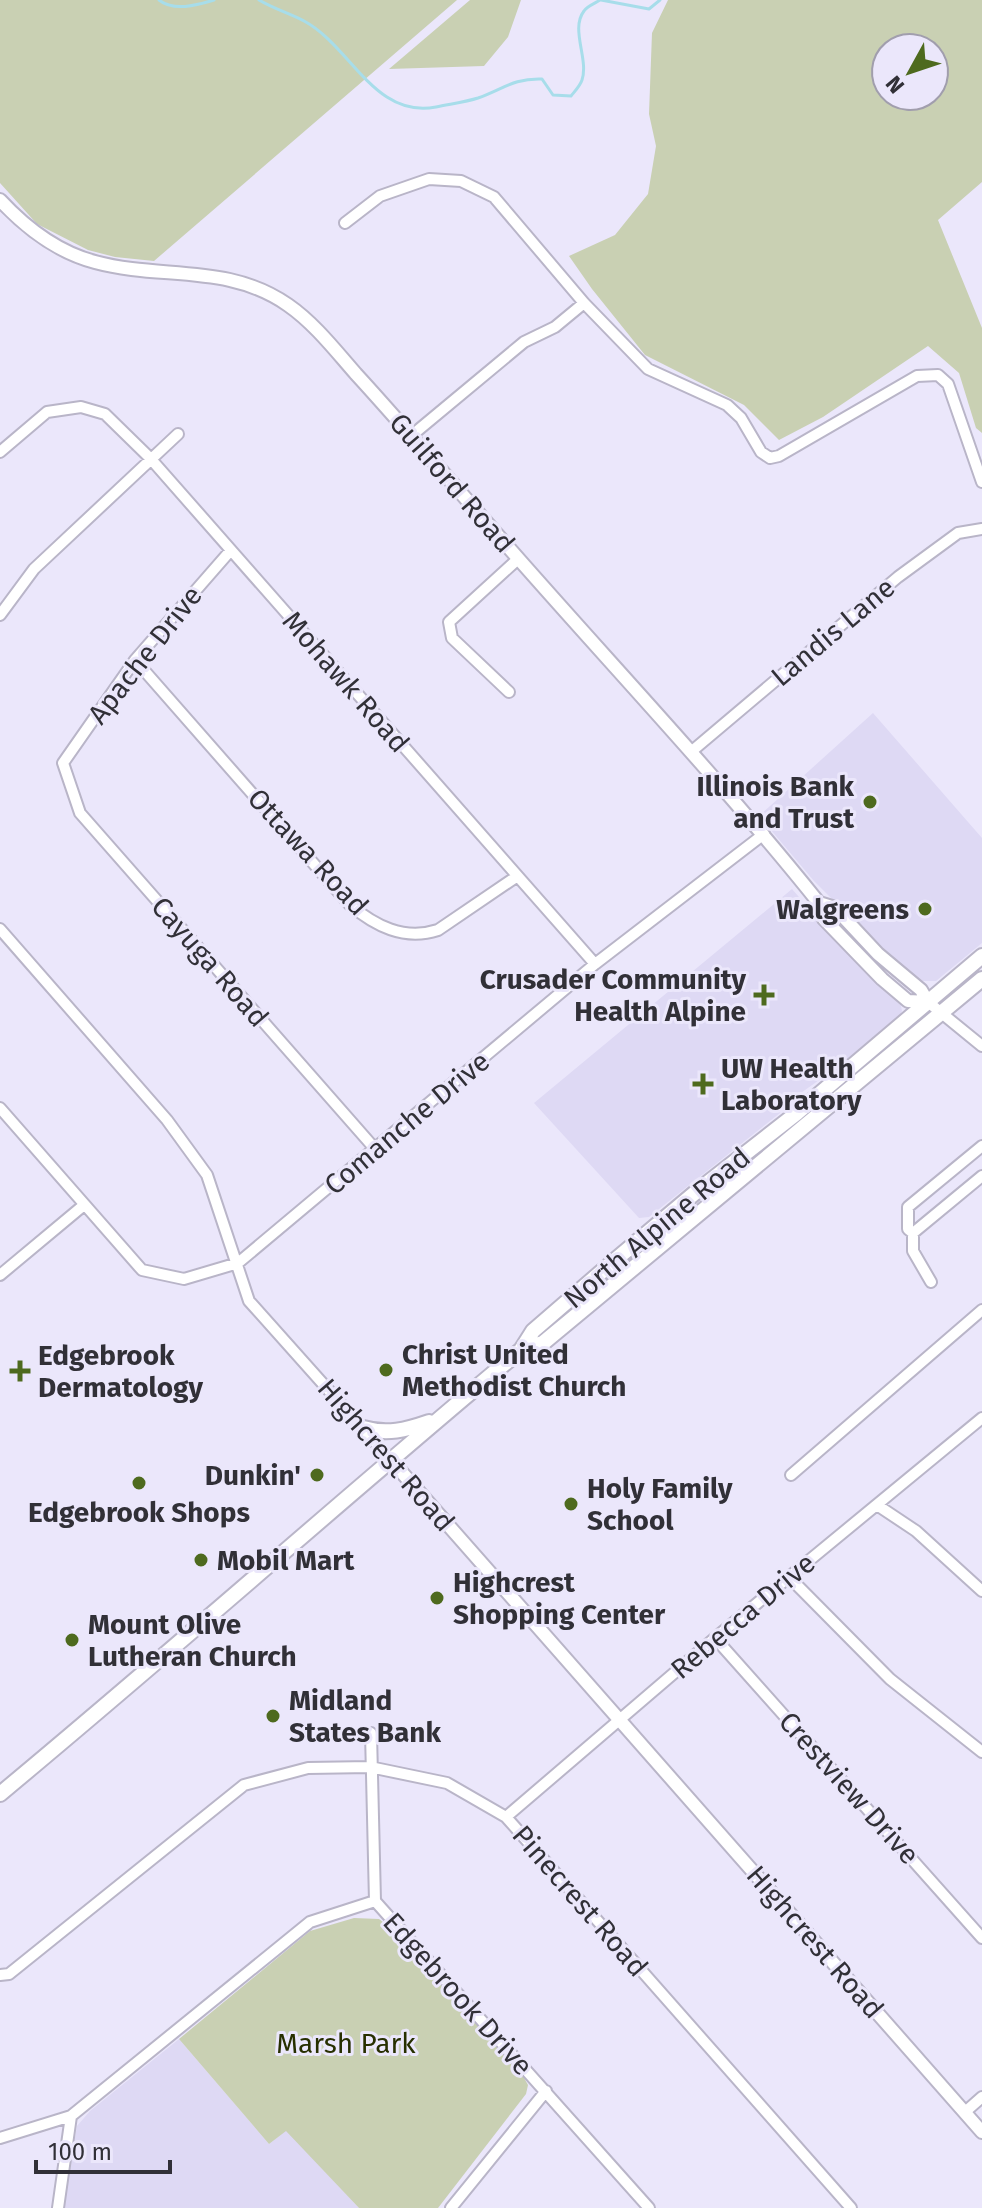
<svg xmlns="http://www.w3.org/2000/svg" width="982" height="2208" font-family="'Fira Sans',sans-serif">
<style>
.built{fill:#ded9f4}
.green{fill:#c9d0b3;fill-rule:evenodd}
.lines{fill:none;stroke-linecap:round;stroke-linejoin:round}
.stream{stroke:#a7ddea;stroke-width:3}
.minor-casing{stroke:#b9b5c8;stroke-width:14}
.tertiary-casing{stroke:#b9b5c8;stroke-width:16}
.secondary-casing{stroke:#b9b5c8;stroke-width:18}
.minor{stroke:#fff;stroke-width:10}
.tertiary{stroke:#fff;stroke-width:12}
.secondary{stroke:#fff;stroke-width:14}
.poi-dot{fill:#4e6a1e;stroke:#ebe7fb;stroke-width:3}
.labels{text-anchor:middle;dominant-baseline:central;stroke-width:6;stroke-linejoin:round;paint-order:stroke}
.street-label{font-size:28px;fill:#313037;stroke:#ebe7fb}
.poi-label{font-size:28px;font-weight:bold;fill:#313037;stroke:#ebe7fb;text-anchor:start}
.park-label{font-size:28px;fill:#272f00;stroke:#ebe7fb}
</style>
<rect width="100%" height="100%" fill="#ebe7fb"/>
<!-- built -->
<path class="built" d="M873 713 982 838V943L936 981H917L882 953 868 935 814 881 759 816Z
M792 889 846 951 900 1001 902 1011 898 1019 856 1054 798 1095 782 1108 780 1113 649 1217 639 1218 534 1103Z
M179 2039 269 2144 286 2130 359 2208H63L77 2126 90 2111Z"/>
<!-- green -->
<path class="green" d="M0 0H457L154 261 115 257 88 250 37 224 0 183Z
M470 0H521L508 37 484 66 389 69Z
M668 0H982V182L938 220 982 328V433L976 428 959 373 928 346 823 417 779 440 744 405 645 355 592 289 569 256 615 235 648 194 656 146 649 114 652 33ZM886 48H934V96H886Z
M354 1918 379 1919 387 1925 523 2076 528 2085 526 2094 438 2208H359L286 2131 269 2144 179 2039 310 1931Z"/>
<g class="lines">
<!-- stream -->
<path class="stream" d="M159 0C174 12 197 5 214 0
M259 0C274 9 289 13 304 21 351 46 374 119 436 107 450 104 466 102 478 98 503 89 514 78 542 79L553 95 571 96C575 91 580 86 582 80 589 59 570 29 584 11 587 6 596 3 600 0
M601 0 649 9 660 0"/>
<!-- minor casing -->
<g class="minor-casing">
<path id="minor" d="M345 223 380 196 429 179 461 181 494 197 584 303 648 369 727 405 741 418 761 452 770 458 779 456 917 376 938 375 948 384 982 482
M411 436 524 342 555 327 584 303
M0 452 47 412 81 407 105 414 150 458 595 964
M231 550 135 660 63 763 80 813 376 1150
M0 615 34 569 178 434
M135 660 349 904C375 926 404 941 438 930L516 877
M509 692 452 638 449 622 518 559
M692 751 898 577 958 533 982 529
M0 929 167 1120 207 1175 249 1301 390 1459
M928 1002 982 1046
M0 1108 142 1270 184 1279 238 1263 595 964 764 834
M982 1146 908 1207V1229L913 1233 982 1176
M913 1233V1251L931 1282
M0 1275 84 1205
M791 1475 982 1310
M877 1505 916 1531 982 1591
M789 1577 890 1679 982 1752
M715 1638 982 1938
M371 1733 375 1901
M506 1817 715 1638 982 1418
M375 1901 649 2208
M0 1975 9 1974 244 1785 308 1768 370 1767 447 1783 506 1817 851 2208
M965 2112 982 2097
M0 2138 71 2116 310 1922 375 1901
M58 2208 71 2116
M451 2208 546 2091"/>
</g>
<!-- tertiary casing -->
<g class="tertiary-casing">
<path id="tertiary" d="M0 200C26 228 57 252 95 262 161 280 228 263 288 305 314 323 335 350 356 374 401 423 444 474 488 524 598 651 714 772 819 903L824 919 882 979 908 1001 928 1002
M819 903 835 908 878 954 921 990 928 1002
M390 1459 982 2132"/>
</g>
<!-- secondary casing -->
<g class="secondary-casing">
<path id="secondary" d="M521 1350 543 1343 982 979
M363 1428C387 1435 406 1430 429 1422
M0 1794C176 1648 346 1496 521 1350L533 1331 614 1261 696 1192 797 1113 982 956"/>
</g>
<!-- minor -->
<use href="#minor" class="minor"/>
<!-- tertiary -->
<use href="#tertiary" class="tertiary"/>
<!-- secondary -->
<use href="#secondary" class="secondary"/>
</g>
<!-- markers -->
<g class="poi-dot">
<circle cx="870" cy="802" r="8"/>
<circle cx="925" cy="909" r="8"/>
<path d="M760 983h8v8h8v8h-8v8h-8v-8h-8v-8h8z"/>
<path d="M699 1072h8v8h8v8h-8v8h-8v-8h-8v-8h8z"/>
<circle cx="386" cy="1370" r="8"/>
<path d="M16 1359h8v8h8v8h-8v8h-8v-8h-8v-8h8z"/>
<circle cx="317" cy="1475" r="8"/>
<circle cx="139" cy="1483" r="8"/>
<circle cx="571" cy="1504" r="8"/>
<circle cx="201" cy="1560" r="8"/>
<circle cx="437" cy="1598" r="8"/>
<circle cx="72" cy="1640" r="8"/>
<circle cx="273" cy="1716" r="8"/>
</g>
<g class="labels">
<!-- street labels -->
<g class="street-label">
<text transform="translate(452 483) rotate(49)">Guilford Road</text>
<text transform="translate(833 632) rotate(-40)">Landis Lane</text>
<text transform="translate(145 655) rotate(-52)">Apache Drive</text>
<text transform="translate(346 682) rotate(49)">Mohawk Road</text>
<text transform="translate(308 852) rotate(47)">Ottawa Road</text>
<text transform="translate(210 962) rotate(49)">Cayuga Road</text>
<text transform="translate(407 1123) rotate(-40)">Comanche Drive</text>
<text transform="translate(657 1228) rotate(-40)">North Alpine Road</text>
<text transform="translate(386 1455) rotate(49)">Highcrest Road</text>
<text transform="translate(743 1616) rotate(-40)">Rebecca Drive</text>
<text transform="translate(849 1788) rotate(48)">Crestview Drive</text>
<text transform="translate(580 1901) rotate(49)">Pinecrest Road</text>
<text transform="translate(815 1942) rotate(49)">Highcrest Road</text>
<text transform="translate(458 1994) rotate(48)">Edgebrook Drive</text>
</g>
<!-- poi labels -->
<g class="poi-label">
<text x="854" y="786" text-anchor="end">Illinois Bank<tspan x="854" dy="32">and Trust</tspan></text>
<text x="909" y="909" text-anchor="end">Walgreens</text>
<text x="746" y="979" text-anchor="end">Crusader Community<tspan x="746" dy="32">Health Alpine</tspan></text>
<text x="721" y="1068">UW Health<tspan x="721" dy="32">Laboratory</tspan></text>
<text x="402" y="1354">Christ United<tspan x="402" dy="32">Methodist Church</tspan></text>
<text x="38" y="1355">Edgebrook<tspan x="38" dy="32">Dermatology</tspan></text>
<text x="301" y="1475" text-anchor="end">Dunkin'</text>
<text x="587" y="1488">Holy Family<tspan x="587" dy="32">School</tspan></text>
<text x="139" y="1512" text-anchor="middle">Edgebrook Shops</text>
<text x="217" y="1560">Mobil Mart</text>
<text x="453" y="1582">Highcrest<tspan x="453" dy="32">Shopping Center</tspan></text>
<text x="88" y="1624">Mount Olive<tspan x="88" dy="32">Lutheran Church</tspan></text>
<text x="289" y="1700">Midland<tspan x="289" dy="32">States Bank</tspan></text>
</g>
<!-- park labels -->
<g class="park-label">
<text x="346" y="2043">Marsh Park</text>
</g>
</g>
<!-- north arrow -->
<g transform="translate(910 72) rotate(230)"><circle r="38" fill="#ebe7fb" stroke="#a19ead" stroke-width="2"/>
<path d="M0-6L14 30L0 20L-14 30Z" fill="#4e6a1e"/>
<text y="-12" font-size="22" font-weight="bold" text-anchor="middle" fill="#313037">N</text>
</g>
<!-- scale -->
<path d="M36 2160v12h134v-12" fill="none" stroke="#313037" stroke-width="4"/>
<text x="48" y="2160" font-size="24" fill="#313037" stroke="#ebe7fb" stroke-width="6" paint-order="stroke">100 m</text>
</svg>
